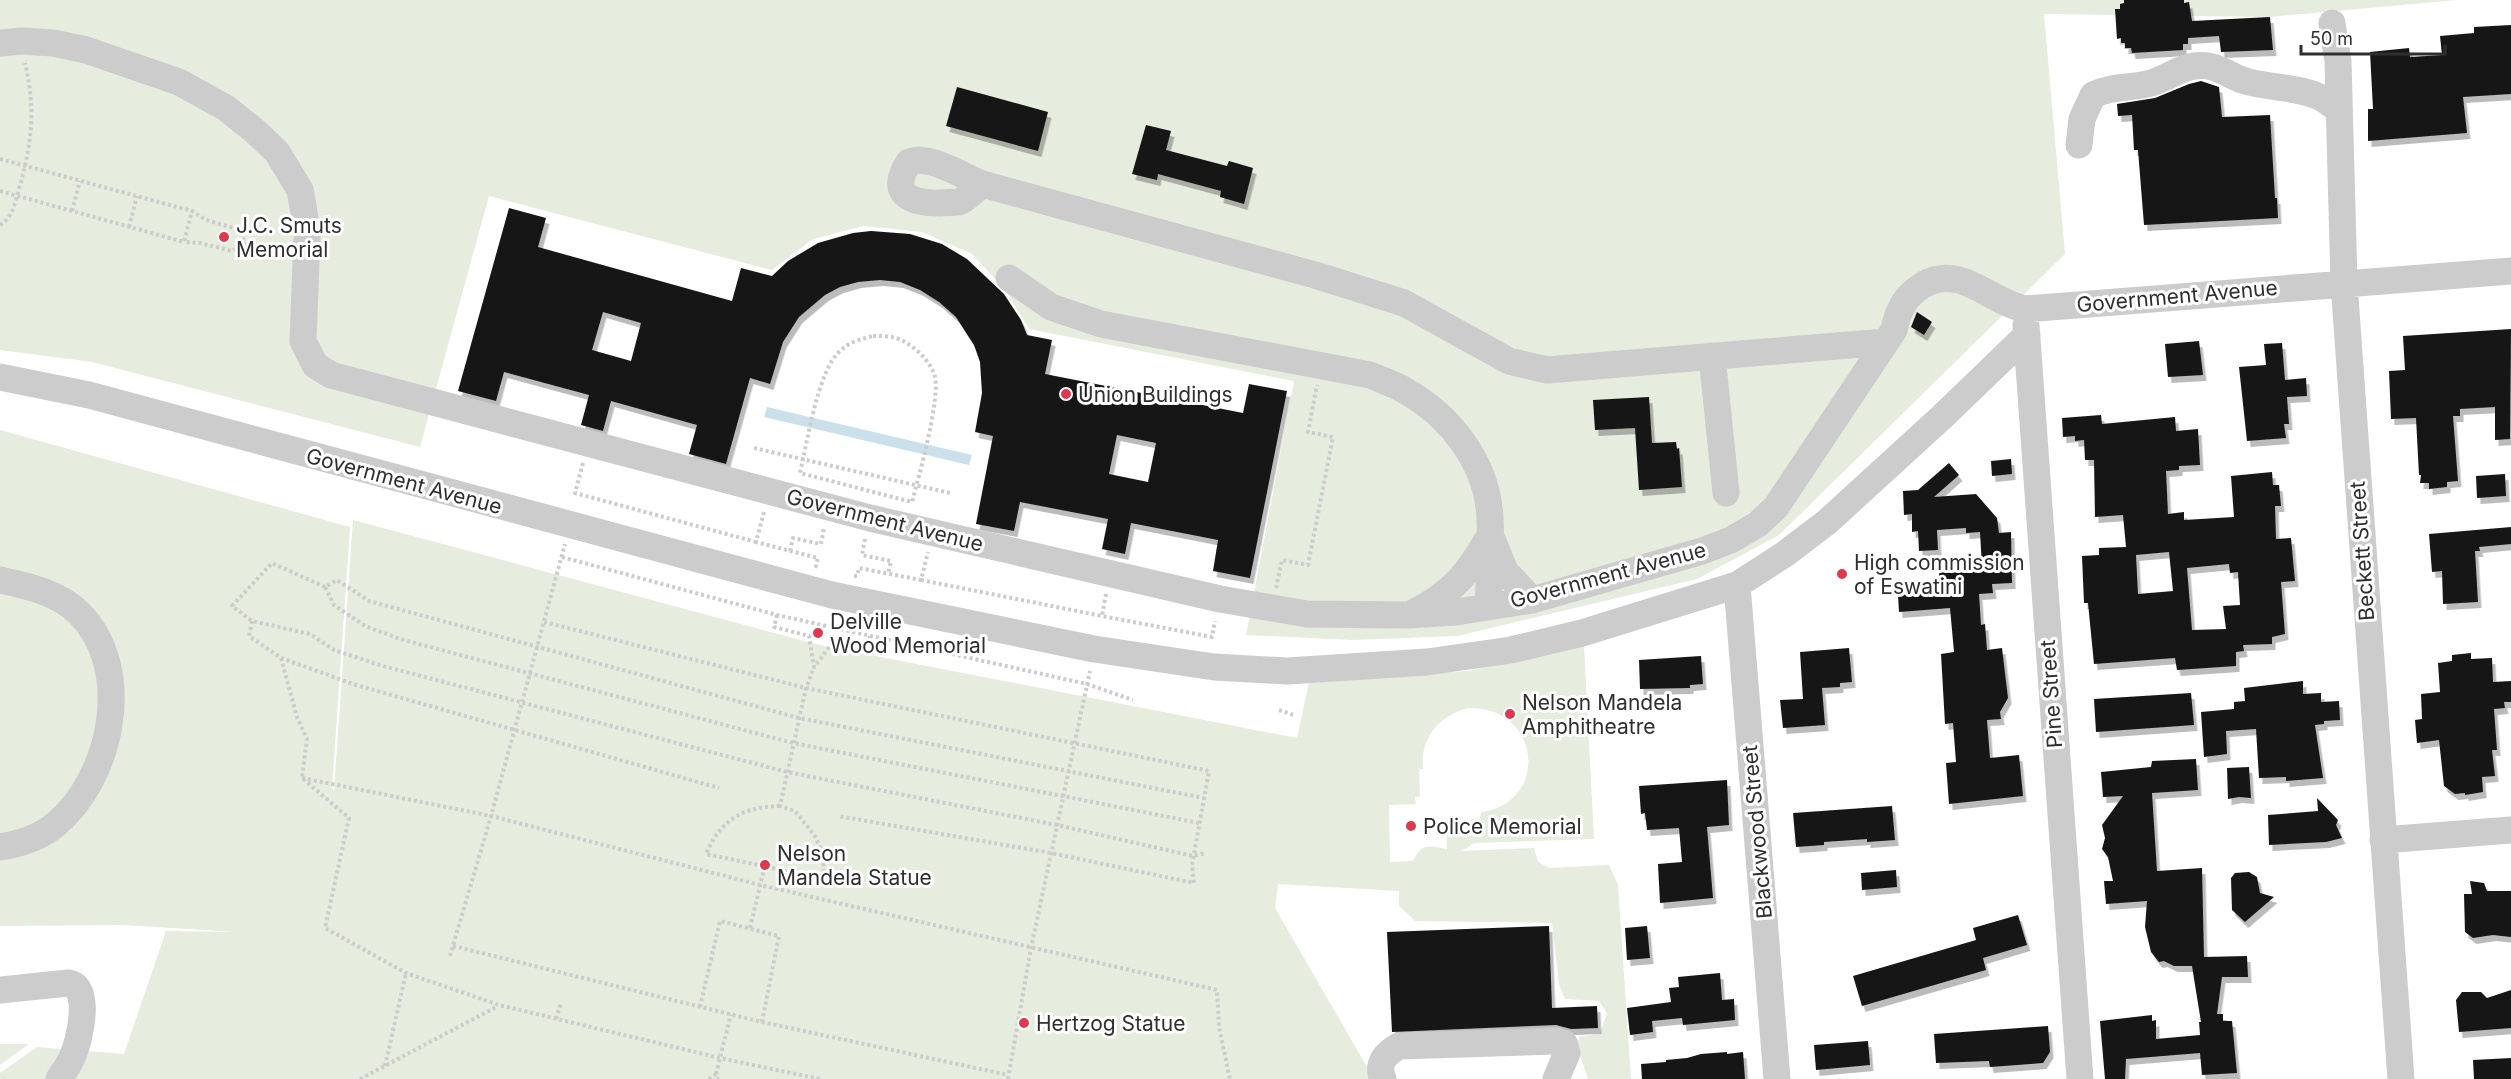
<svg xmlns="http://www.w3.org/2000/svg" width="2511" height="1079" font-family="Inter,sans-serif">
<style>
.green{fill:#e6ecde;fill-rule:evenodd}
.water{fill:#cbe0eb}
.building{fill:#161616;fill-rule:evenodd;filter:url(#shadow)}
.lines{fill:none;stroke-linecap:round;stroke-linejoin:round}
.path{stroke:#ccc;stroke-width:4;stroke-dasharray:3 3;stroke-linecap:butt}
.minor{stroke:#ccc;stroke-width:27}
.poi-dot{fill:#dd3a50;stroke:#fff;stroke-width:2}
.labels{text-anchor:middle;dominant-baseline:central;stroke-width:6;stroke-linejoin:round;paint-order:stroke}
.poi-label{font-size:21px;fill:#2f2f2f;stroke:#fff;text-anchor:start}
.street-label{font-size:21px;fill:#2f2f2f;stroke:#fff}
</style>
<defs>
<filter id="shadow"><feDropShadow dx="3.5" dy="6" stdDeviation="0" flood-color="#0004"/></filter>
</defs>
<rect width="100%" height="100%" fill="#fff"/>
<!-- green -->
<path class="green" d="M0 0H2457L2270 17 2044 14 2065 254 1779 535 1697 579 1457 636 1353 640 1246 635 1294 381 1029 329 1003 287 972 254 922 232 864 226 813 239 772 270 489 196 420 447 92 362 0 350Z
M0 430 350 527 332 789 334 790 353 520 819 645 1297 738 1309 682 1468 671 1584 645 1594 839 1474 843 1462 851 1534 848 1538 862 1550 868 1609 865 1618 885 1631 1079H1588L1576 1043 1579 1037 1600 1034 1607 1013 1599 1001 1565 999 1559 984 1552 923 1415 921 1399 906V891L1278 884 1275 908 1374 1079H0V1073L37 1047 124 1054 166 931 237 932 123 925 0 926ZM1468 708C1543 706 1549 804 1481 812L1480 819 1446 820 1447 849C1427 846 1423 842 1413 861L1390 862 1389 805 1416 804 1415 797H1420L1419 769H1423C1420 737 1439 716 1468 708Z
M0 1044H29L0 1065Z"/>
<!-- water -->
<path class="water" d="M767 407 972 455 969 465 764 417Z"/>
<!-- building -->
<path class="building" d="M2124 0H2184V3L2189 2 2192 21 2270 17 2273 50 2221 52 2219 36 2188 38V44H2183V50L2132 53 2131 48H2125V43H2121V38L2117 39 2115 9H2120V4L2124 3Z
M2511 25V94L2463 97 2467 133 2368 141V109H2373L2370 52 2409 48 2410 57 2442 55 2440 36 2474 33V27Z
M2201 81 2219 87 2222 117 2270 115 2275 198H2277L2278 218 2144 225 2138 150H2134L2132 115 2118 116 2117 104 2155 98 2189 84Z
M957 87 1048 112 1038 151 946 126Z
M1146 125 1171 131 1166 150 1227 166 1229 161 1253 168 1244 204 1220 197 1221 191 1158 174 1157 180 1132 174Z
M509 208 546 218 538 247 732 301 741 268 772 276 788 261 818 243 853 233 871 231 910 234 942 244 967 259 1004 294 1021 320 1027 335 1052 340 1045 374 1243 413 1249 384 1287 391 1250 578 1213 571 1218 540 1131 523 1125 554 1102 549 1108 519 1020 502 1014 531 976 524 993 436 975 432 982 393 980 362 974 345 956 317 939 302 920 290 900 282 880 280 858 282 840 287 825 295 799 317 783 342 770 384 750 378 726 464 689 454 697 425 611 401 603 431 581 425 589 395 504 372 496 401 458 391ZM603 312 641 323 631 361 592 350ZM1117 435 1156 443 1148 482 1109 474Z
M1917 312 1932 322 1924 335 1911 327Z
M2511 329 2510 439 2495 440V407L2460 409V416H2453L2458 481 2447 482V487L2429 489V483H2420L2421 475H2419L2416 418 2391 419 2389 371 2405 370 2403 336Z
M2199 341 2203 375 2168 377 2165 344Z
M2282 343 2285 380 2306 378 2307 396 2287 397 2289 424H2284L2286 438 2247 441 2239 367 2266 365 2264 344Z
M1649 397 1652 443 1676 442 1677 449 1679 448 1682 487 1639 490 1635 428 1595 430 1593 400Z
M2101 415 2102 424 2175 417 2176 431 2198 429 2200 465 2179 466V470L2166 471 2168 514 2184 512V520L2234 517 2231 476 2272 472 2273 485H2279L2281 506H2275L2276 539 2291 538 2295 581 2281 582 2285 634 2272 637V644L2243 645 2244 651 2236 652V666L2177 670 2175 658 2094 664 2088 603H2084L2082 556 2099 555V548L2126 547 2123 515 2095 517 2094 460H2085L2084 440 2075 441V436L2063 437 2062 418ZM2169 552 2173 591 2138 594 2136 555ZM2229 564 2230 573 2238 572 2240 605 2223 606 2226 629 2192 630 2187 568Z
M2011 459 2012 474 1992 476 1991 461Z
M1949 463 1959 475 1934 497 1976 494 1997 518 1999 533 2011 532 2012 583 1992 584 1993 593 1979 594 1981 625 1985 624 1987 650 2002 648 2008 698 2000 712 2001 719 1987 720 1990 758 2019 755 2023 796 1949 804 1946 763 1956 762 1953 723 1945 724 1941 654 1954 652 1950 608 1899 612 1898 595 1940 593 1939 570 1982 567 1980 532 1966 533V528L1937 530 1938 550 1919 551 1918 531 1912 532V514L1904 515 1903 491 1918 490Z
M2505 474 2506 496 2477 498 2476 476Z
M2511 527V544L2479 547 2480 551H2475L2478 602 2443 604 2442 571 2432 572 2429 534Z
M1849 648 1852 682 1840 683V687L1822 688 1825 725 1783 728 1780 700 1803 699 1800 652Z
M2471 653V659L2492 658 2493 682 2511 681V702H2504L2505 708 2494 709 2497 750H2492L2495 776 2482 777 2483 792 2465 795V793L2455 794 2444 786 2439 740 2417 743 2415 720 2422 719 2421 694 2440 692 2438 663 2452 661V655Z
M1701 656 1703 684 1690 685V688L1640 689 1639 660Z
M2303 681V694L2321 693V702L2339 701 2340 720 2324 721V724L2315 725 2323 778 2286 781V777L2259 778 2256 729 2226 731 2227 754 2204 757 2201 712 2234 709V702L2245 701 2244 688Z
M2191 693 2194 725 2096 732 2094 699Z
M2196 759 2198 790 2152 793 2157 871 2202 868 2204 957 2247 956 2248 977H2222L2217 1014H2223V1021H2232L2237 1073 2202 1075 2200 1053 2126 1059 2125 1079H2105L2100 1021 2152 1015V1021L2156 1020V1039L2200 1035 2199 1022H2201L2192 966H2174L2164 961 2159 962 2151 952 2145 927 2147 901 2106 904 2104 881H2113L2108 857 2102 849 2105 838 2102 825 2123 796 2103 797 2101 772 2151 767 2152 761Z
M2249 767 2251 798 2239 797 2228 799 2227 768Z
M1727 780 1729 825 1707 827 1713 898 1660 903 1658 864 1682 862 1679 828 1647 830 1645 813 1641 814 1639 786Z
M2317 798 2338 820 2336 825 2342 838 2326 842 2269 845 2268 815 2318 811Z
M1892 806 1895 840 1867 842V839L1824 842V845L1796 847 1793 813Z
M1896 870 1897 887 1862 890 1861 873Z
M2249 872 2257 877 2260 893 2274 897 2245 922 2232 910 2231 878 2235 873Z
M2470 881 2484 883 2487 891H2511V937L2493 935 2473 938 2465 932 2464 894H2472Z
M2018 915 2027 945 1983 958 1986 970 1862 1006 1853 976 1976 940 1973 928Z
M1549 926 1552 1008 1597 1006 1598 1028 1571 1029 1556 1025 1392 1032 1387 932Z
M1647 926 1650 958 1627 960 1625 928Z
M1720 973 1722 1000 1734 999 1735 1020 1683 1025 1682 1018 1652 1021 1653 1032 1630 1035 1627 1008 1671 1002 1669 988 1679 987 1678 977Z
M2511 990V1028L2459 1032 2456 1000 2462 992H2481L2487 998Z
M2048 1026 2050 1052 2043 1063 1990 1067 1989 1061 1936 1063 1934 1034Z
M1868 1041 1870 1065 1816 1070 1814 1045Z
M1727 1052V1054L1743 1052 1745 1079H1642L1641 1064 1666 1062V1060L1687 1058 1701 1054Z
M2511 1058V1079H2474L2473 1060Z"/>
<g class="lines">
<!-- path -->
<path class="path" d="M0 159 192 211 206 220 237 229 246 243 232 251 200 243 184 242
M0 191 184 242 192 211
M72 211 80 181
M0 225C13 217 15 203 19 189 32 143 36 110 25 63
M129 227 137 196
M873 336C879 336 886 336 892 337 909 340 931 360 935 377 940 401 919 476 912 502L800 473C807 443 818 370 840 351 849 342 861 339 873 336Z
M754 448 950 493
M583 463 575 493 756 542
M764 512 756 542 818 558 816 566 818 567
M865 539 862 555 891 561 888 574
M790 551 793 538 821 544 824 528
M562 557 777 615 1087 684 1133 700
M854 576H857L859 568 921 580 928 552
M921 580 1102 616
M325 587 272 563 232 606 252 621 310 634 334 650 383 666 787 772 1057 825 1193 856 1206 853
M1276 588 1282 560 1308 565 1333 437 1308 432 1317 385
M1106 594 1102 616 1212 637 1215 621
M777 615 774 627 809 636 814 667 834 641 867 648 870 636
M252 621 249 636 281 658 356 685 719 788
M544 622 806 688 1209 771 1192 865 1194 883 1051 853 838 816
M281 658 297 717 307 739 302 778 349 818 325 928 406 973 499 1005 720 1058 820 1079
M1279 710 1294 715
M302 778 491 816 760 885 1217 990 1219 1027 1230 1079
M780 806C743 807 721 819 706 854L824 879 823 854 815 836 795 811 780 806 806 688 814 667
M1199 823 793 743 400 639 365 626 334 605 325 587 337 580 369 601 799 718 1204 798
M750 928 765 865
M453 946 762 1022 1008 1075
M450 956 491 816 565 544
M700 1007 720 921 779 936 762 1022
M556 1019 561 1003
M385 1066 406 973
M716 1074 731 1014
M360 1079 498 1006
M709 1079 716 1074 718 1079
M1008 1079 1031 948 1090 671"/>
<!-- minor -->
<path class="minor" d="M2332 23 2338 61 2344 283 2401 1079
M0 43 21 41 53 43 86 50 179 82 226 108 256 132 277 152 300 190 304 212 307 236 303 341 315 365 331 375 870 518 1220 599 1307 614 1408 615 1456 612 1532 600 1702 551 1731 540 1758 524 1776 507 1894 330C1898 310 1905 296 1923 285 1961 263 1989 302 2025 309L2511 271
M2079 145 2082 119 2093 95C2114 85 2130 89 2151 83 2166 79 2179 68 2194 66 2214 63 2225 73 2242 80 2266 88 2291 86 2315 95 2324 98 2331 104 2338 110
M982 184C975 190 968 198 959 202 953 203 945 202 940 203 910 203 888 194 909 162 928 154 963 176 982 184L1315 275 1404 303 1509 361 1547 370 1886 342
M1009 278 1051 307 1101 324 1370 375C1381 380 1394 384 1404 390 1451 416 1488 464 1490 519 1492 548 1489 578 1488 607
M2026 325 2080 1079
M1712 356 1726 493
M0 377 89 395 832 595 1094 649 1214 667 1287 671 1427 662 1511 650 1582 633 1737 585 1785 554 1827 522 1943 416 2027 335
M1492 539 1505 571 1532 600
M0 580C27 586 58 592 79 613 135 669 112 778 55 825 39 838 20 844 0 847
M1737 585 1777 1079
M1415 612C1453 592 1468 574 1489 537
M2383 840 2511 830
M0 990 68 983C92 986 80 1039 73 1055 70 1064 64 1071 59 1079
M1383 1079C1376 1063 1386 1053 1399 1046L1556 1041 1564 1043 1567 1053 1556 1079"/>
</g>
<!-- markers -->
<g class="poi-dot">
<circle cx="224" cy="237" r="6"/>
<circle cx="1066" cy="394" r="6"/>
<circle cx="1842" cy="574" r="6"/>
<circle cx="818" cy="633" r="6"/>
<circle cx="1510" cy="714" r="6"/>
<circle cx="1411" cy="826" r="6"/>
<circle cx="765" cy="865" r="6"/>
<circle cx="1024" cy="1023" r="6"/>
</g>
<g class="labels">
<!-- poi labels -->
<g class="poi-label">
<text x="236" y="225">J.C. Smuts<tspan x="236" dy="24">Memorial</tspan></text>
<text x="1078" y="394">Union Buildings</text>
<text x="1854" y="562">High commission<tspan x="1854" dy="24">of Eswatini</tspan></text>
<text x="830" y="621">Delville<tspan x="830" dy="24">Wood Memorial</tspan></text>
<text x="1522" y="702">Nelson Mandela<tspan x="1522" dy="24">Amphitheatre</tspan></text>
<text x="1423" y="826">Police Memorial</text>
<text x="777" y="853">Nelson<tspan x="777" dy="24">Mandela Statue</tspan></text>
<text x="1036" y="1023">Hertzog Statue</text>
</g>
<!-- street labels -->
<g class="street-label">
<text transform="translate(2177 296) rotate(-5)">Government Avenue</text>
<text transform="translate(404 481) rotate(15)">Government Avenue</text>
<text transform="translate(885 520) rotate(14)">Government Avenue</text>
<text transform="translate(2362 551) rotate(-94)">Beckett Street</text>
<text transform="translate(1608 575) rotate(-15)">Government Avenue</text>
<text transform="translate(2051 694) rotate(-94)">Pine Street</text>
<text transform="translate(1757 832) rotate(-95)">Blackwood Street</text>
</g>
</g>
<!-- scale -->
<path d="M2301 45v9h144v-9" fill="none" stroke="#2f2f2f" stroke-width="3"/>
<text x="2310" y="45" font-size="18" fill="#2f2f2f" stroke="#ffffff" stroke-width="4.5" paint-order="stroke">50 m</text>
</svg>
